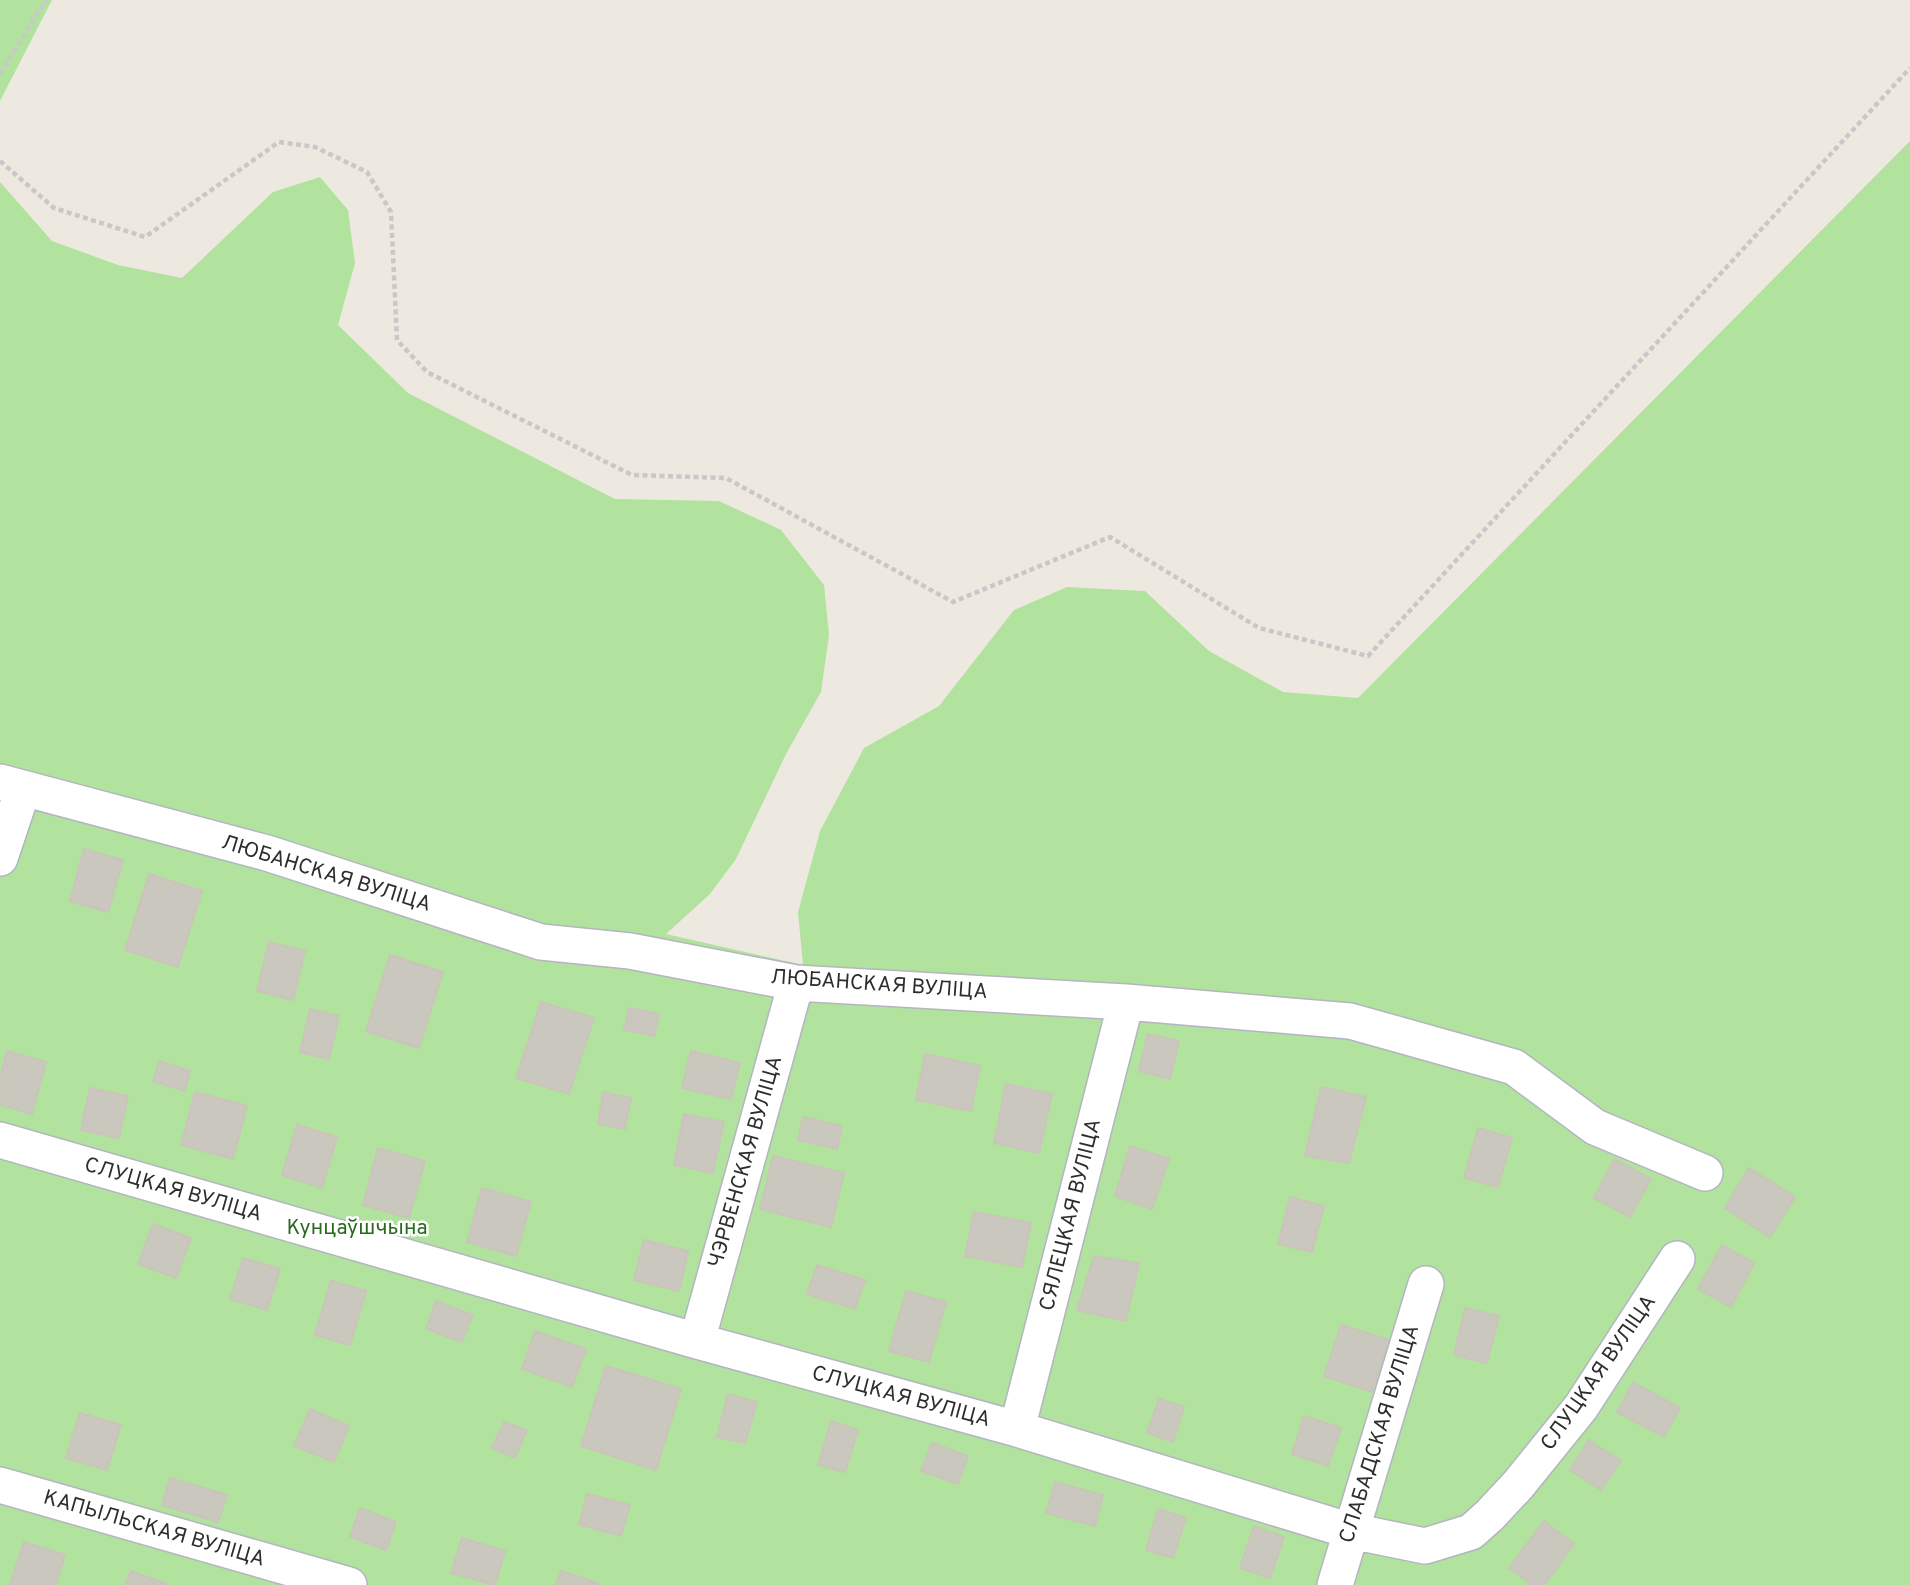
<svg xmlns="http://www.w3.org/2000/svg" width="1910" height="1585" font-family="Overpass,sans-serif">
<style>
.green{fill:#b1e29e}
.building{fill:#cac7be;stroke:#cac5b9;stroke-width:2}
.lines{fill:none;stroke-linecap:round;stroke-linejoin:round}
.minor-casing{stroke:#b3b5c0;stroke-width:38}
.path{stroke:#c8c8c8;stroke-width:4.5;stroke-dasharray:5 3.5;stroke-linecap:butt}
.minor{stroke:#fff;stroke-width:35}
.labels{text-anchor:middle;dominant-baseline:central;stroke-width:5;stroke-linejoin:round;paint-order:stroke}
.street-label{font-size:21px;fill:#2d2d2d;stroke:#fff}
.park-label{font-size:21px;fill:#276a1d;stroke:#fff}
</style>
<rect width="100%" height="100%" fill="#eee9e0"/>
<!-- green -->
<path class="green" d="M0 0H52L0 101Z
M1910 141V1585H0V182L52 241 118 265 182 278 273 192 320 177 348 210 355 263 338 325 408 393 615 499 719 501 781 530 824 585 829 635 821 692 786 754 736 859 710 894 666 934 803 965 798 912 820 831 864 748 939 706 1014 610 1067 587 1145 591 1209 651 1283 692 1358 698Z"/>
<!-- building -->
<path class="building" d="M84 849 123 860 108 912 70 901Z
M149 874 202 891 178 967 125 950Z
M269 942 305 951 293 1000 257 991Z
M390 955 443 972 419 1048 366 1031Z
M541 1002 594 1018 569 1094 516 1078Z
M629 1008 659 1014 654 1036 624 1030Z
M310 1009 339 1016 329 1059 300 1052Z
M1148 1034 1179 1041 1170 1079 1139 1071Z
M7 1051 46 1062 32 1114 0 1105V1077Z
M691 1051 740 1063 731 1099 682 1088Z
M925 1054 980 1066 971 1111 916 1100Z
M159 1061 190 1071 185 1091 153 1081Z
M1006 1084 1052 1094 1039 1153 994 1143Z
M1321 1087 1366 1097 1349 1163 1305 1156Z
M90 1088 128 1096 119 1138 81 1130Z
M195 1092 247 1106 233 1159 181 1145Z
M603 1092 631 1098 625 1129 598 1124Z
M684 1114 724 1122 713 1173 674 1165Z
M803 1117 842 1126 837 1149 798 1140Z
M297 1125 337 1137 322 1188 282 1175Z
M1478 1128 1512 1138 1498 1187 1464 1178Z
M1130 1146 1169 1159 1152 1209 1115 1196Z
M378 1148 425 1161 409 1218 363 1205Z
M773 1156 844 1173 831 1227 760 1209Z
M1614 1159 1651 1179 1630 1217 1594 1198Z
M1749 1168 1795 1197 1770 1237 1725 1208Z
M482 1188 531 1202 516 1256 467 1242Z
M1290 1197 1324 1206 1312 1252 1278 1244Z
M974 1212 1031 1223 1022 1267 965 1256Z
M153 1224 191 1238 176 1278 138 1264Z
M644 1240 688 1251 679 1291 634 1280Z
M1722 1245 1754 1263 1731 1307 1698 1289Z
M1094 1256 1139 1263 1126 1321 1077 1310Z
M243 1258 280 1269 267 1310 230 1299Z
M817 1265 865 1280 855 1309 807 1294Z
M331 1281 366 1291 350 1345 315 1335Z
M906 1291 946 1302 929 1362 889 1351Z
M436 1301 473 1315 462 1342 426 1329Z
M1465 1308 1499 1316 1487 1363 1454 1355Z
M1341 1325 1389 1340 1372 1392 1324 1376Z
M535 1331 586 1349 572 1387 522 1369Z
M606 1366 681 1389 656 1470 581 1446Z
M1633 1382 1680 1408 1664 1437 1617 1412Z
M728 1394 757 1402 745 1443 717 1437Z
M1159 1399 1184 1407 1173 1442 1147 1433Z
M310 1409 349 1426 334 1462 294 1446Z
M80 1413 121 1425 107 1470 66 1458Z
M1304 1416 1341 1428 1328 1466 1292 1454Z
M831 1421 858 1430 845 1472 818 1465Z
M504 1422 527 1430 515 1458 492 1448Z
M1589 1440 1621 1461 1601 1490 1570 1470Z
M932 1443 968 1456 958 1484 921 1471Z
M170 1478 227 1495 218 1522 162 1505Z
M1055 1482 1103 1495 1095 1526 1046 1513Z
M587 1494 630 1505 621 1536 579 1524Z
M360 1508 396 1522 386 1550 350 1537Z
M1158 1509 1186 1518 1173 1558 1146 1550Z
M1544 1521 1574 1544 1544 1585H1532L1509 1568Z
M1254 1526 1284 1537 1270 1578 1240 1568Z
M462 1538 505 1551 495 1585 451 1573Z
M24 1542 65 1555 56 1585H10Z
M131 1571 169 1585H125Z
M561 1571 598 1583 597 1585H556Z"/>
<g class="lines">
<!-- minor casing -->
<g class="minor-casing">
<path id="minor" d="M0 782 267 853 541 942 630 951 796 983 1126 1002 1350 1021 1514 1067 1595 1127 1705 1173
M0 858 23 789
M0 1140 697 1341 1017 1429 1351 1531 1425 1546 1471 1532 1490 1515 1518 1485 1581 1407 1677 1259
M697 1341 796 983
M1017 1429 1126 1002
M0 1485 349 1585
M1335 1585 1426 1284"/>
</g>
<!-- path -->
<path class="path" d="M0 74 46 0
M0 161 54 208 145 237 279 142 315 147 367 172 391 212 397 340 427 372 632 475 726 478 953 602 1110 537 1259 628 1368 656 1910 68"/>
<!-- minor -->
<use href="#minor" class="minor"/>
</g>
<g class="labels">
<!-- street labels -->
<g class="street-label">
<text transform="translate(326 874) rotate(17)">ЛЮБАНСКАЯ ВУЛІЦА</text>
<text transform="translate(879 985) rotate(4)">ЛЮБАНСКАЯ ВУЛІЦА</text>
<text transform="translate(746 1162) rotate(-74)">ЧЭРВЕНСКАЯ ВУЛІЦА</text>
<text transform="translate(173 1190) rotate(16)">СЛУЦКАЯ ВУЛІЦА</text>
<text transform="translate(1071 1215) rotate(-76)">СЯЛЕЦКАЯ ВУЛІЦА</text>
<text transform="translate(1599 1373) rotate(-55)">СЛУЦКАЯ ВУЛІЦА</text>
<text transform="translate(901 1397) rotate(15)">СЛУЦКАЯ ВУЛІЦА</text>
<text transform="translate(1380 1434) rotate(-73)">СЛАБАДСКАЯ ВУЛІЦА</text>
<text transform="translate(154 1529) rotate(16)">КАПЫЛЬСКАЯ ВУЛІЦА</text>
</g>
<!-- park labels -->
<g class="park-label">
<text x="357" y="1228">Кунцаўшчына</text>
</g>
</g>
</svg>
